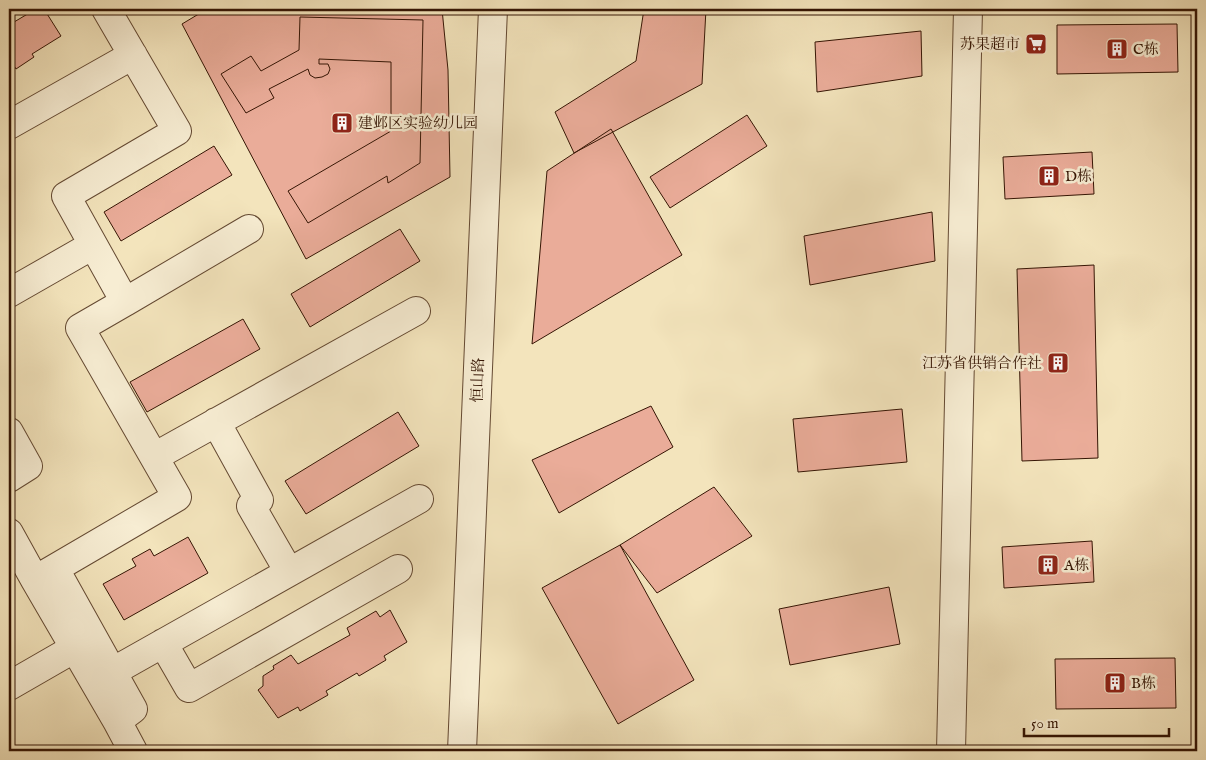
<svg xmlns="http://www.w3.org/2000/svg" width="1206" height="760" font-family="'IM FELL English','Noto Serif SC',serif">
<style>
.building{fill:#eaac99;stroke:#351504}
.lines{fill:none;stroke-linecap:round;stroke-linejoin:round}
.minor-casing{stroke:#644932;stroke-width:30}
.minor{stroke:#f7edd3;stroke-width:28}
.labels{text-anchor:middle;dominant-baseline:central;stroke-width:5;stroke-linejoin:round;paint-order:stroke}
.poi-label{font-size:15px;fill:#351504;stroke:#f7edd3;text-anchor:start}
.street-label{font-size:15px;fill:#351504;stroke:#f7edd3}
</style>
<rect width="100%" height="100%" fill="#f3e4bc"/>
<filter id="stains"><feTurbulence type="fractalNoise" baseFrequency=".004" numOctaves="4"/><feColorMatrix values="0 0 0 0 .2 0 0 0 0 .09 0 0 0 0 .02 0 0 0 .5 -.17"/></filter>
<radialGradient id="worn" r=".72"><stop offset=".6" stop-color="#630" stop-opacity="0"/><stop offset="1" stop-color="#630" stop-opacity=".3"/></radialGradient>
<!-- building -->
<path class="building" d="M36 9H44L61 36 32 54 34 57 16 69 13 64 9 67V25Z
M207 9H442L448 70 450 177 306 259 182 24Z
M644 9H706L702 84 574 153 555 112 636 61Z
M300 17 423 20 420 163 388 183 387 176 308 223 288 191 391 131V62L319 59V64H328L330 69 328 74 322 77 315 78 310 75 308 69 269 89 274 98 246 113 221 74 251 56 261 71 299 50Z
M1177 24 1178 72 1057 74V25Z
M921 31 922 76 817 92 815 42Z
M747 115 767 146 670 208 650 177Z
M611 129 682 255 532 344 547 171Z
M214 146 232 175 121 241 104 212Z
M1092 152 1094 194 1005 199 1003 157Z
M932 212 935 261 810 285 804 236Z
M400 229 420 261 310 327 291 294Z
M1094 265 1098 458 1022 461 1017 269Z
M243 319 260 349 147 412 130 382Z
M651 406 673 447 559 513 532 460Z
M902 409 907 462 798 472 793 419Z
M398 412 419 446 306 514 285 481Z
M714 487 752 536 657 593 620 545Z
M188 537 208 573 124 620 103 584 136 566 132 559 150 549 154 556Z
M1092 541 1094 582 1004 588 1002 547Z
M620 545 694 680 618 724 542 588Z
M889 587 900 644 790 665 779 609Z
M390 610 407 642 384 656 386 660 359 676 357 673 326 691 328 695 300 711 298 707 278 718 258 690 263 686V676L274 669 273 666 291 655 298 664 350 635 347 628 376 611 380 617Z
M1175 658 1176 708 1056 709 1055 659Z"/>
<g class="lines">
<!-- minor casing -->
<g class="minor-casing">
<path id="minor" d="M9 125 133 55
M9 293 93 245
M125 302 249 229
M216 422 259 500 251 506 289 572
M9 432 28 466 9 478
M154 457 416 311
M9 533 35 580 177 497 80 328 125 302 66 196 177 131 106 9
M35 580 117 721 133 709 55 569
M163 643 189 688 398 569
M112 672 419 499
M9 686 75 648
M117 721 133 751
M462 751 493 9
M951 751 968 9"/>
</g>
<!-- minor -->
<use href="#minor" class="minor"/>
</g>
<!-- icons -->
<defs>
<g id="supermarket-square" transform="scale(1.125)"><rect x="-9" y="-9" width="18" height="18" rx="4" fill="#8f2418" stroke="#f7edd3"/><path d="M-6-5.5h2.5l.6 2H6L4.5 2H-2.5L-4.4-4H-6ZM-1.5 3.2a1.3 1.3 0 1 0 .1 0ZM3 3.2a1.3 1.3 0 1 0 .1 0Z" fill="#fff"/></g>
<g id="building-square" transform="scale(1.125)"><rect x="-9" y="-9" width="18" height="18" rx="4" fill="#8f2418" stroke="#f7edd3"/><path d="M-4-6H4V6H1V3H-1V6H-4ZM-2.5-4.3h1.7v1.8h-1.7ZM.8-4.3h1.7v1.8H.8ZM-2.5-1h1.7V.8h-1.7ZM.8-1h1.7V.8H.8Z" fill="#fff"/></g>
</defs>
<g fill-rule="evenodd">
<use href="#supermarket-square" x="1036" y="44"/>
<use href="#building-square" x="1117" y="49"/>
<use href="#building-square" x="342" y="123"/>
<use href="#building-square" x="1049" y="176"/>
<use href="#building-square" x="1058" y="363"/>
<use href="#building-square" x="1048" y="565"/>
<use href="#building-square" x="1115" y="683"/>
</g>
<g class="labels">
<!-- poi labels -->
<g class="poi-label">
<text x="1020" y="44" text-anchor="end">苏果超市</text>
<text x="1133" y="49">C栋</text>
<text x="358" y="123">建邺区实验幼儿园</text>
<text x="1065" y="176">D栋</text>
<text x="1042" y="363" text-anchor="end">江苏省供销合作社</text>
<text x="1064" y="565">A栋</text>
<text x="1131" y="683">B栋</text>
</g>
<!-- street labels -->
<g class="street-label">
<text transform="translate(478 380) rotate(-88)">恒山路</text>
</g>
</g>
<!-- margin -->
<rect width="1206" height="760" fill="none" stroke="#f3e4bc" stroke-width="30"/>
<rect x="10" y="10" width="1186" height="740" fill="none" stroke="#351504" stroke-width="2.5"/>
<rect x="15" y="15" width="1176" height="730" fill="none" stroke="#351504"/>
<!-- scale -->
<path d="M1024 728v8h145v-8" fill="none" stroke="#351504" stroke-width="2.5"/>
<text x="1031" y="728" font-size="15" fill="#351504" stroke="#f7edd3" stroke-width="4" paint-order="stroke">50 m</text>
<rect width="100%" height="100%" filter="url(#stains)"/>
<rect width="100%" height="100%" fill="url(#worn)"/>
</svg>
